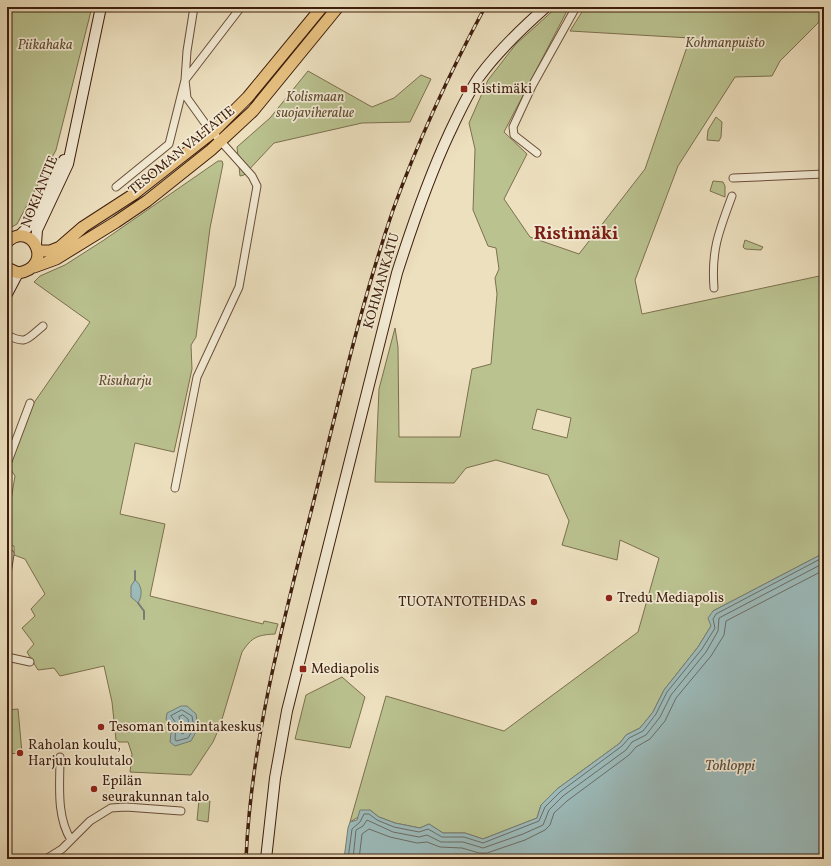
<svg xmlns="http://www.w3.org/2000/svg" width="831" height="866" font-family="Vollkorn,serif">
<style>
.green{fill:#bac290;stroke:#7c704e;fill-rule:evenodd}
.water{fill:#9cbbbb;stroke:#767c75}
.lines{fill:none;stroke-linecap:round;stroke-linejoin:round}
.shore{stroke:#6d6c64;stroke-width:1}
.stream{stroke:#767c75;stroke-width:2}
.street-casing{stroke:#6a4e3a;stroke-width:9}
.secondary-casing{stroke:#3e1e0d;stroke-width:12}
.primary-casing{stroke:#3e1e0d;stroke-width:13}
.street{stroke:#f3ebd5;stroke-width:7}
.secondary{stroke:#f3ebd5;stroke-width:10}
.primary{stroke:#e6c080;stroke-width:11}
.rail-casing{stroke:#3e1e0d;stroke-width:3.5}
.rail{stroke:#f3ebd5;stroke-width:2;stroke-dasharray:6;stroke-linecap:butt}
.poi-dot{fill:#8f2418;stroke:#f3ebd5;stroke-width:1.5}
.labels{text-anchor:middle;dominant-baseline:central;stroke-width:3.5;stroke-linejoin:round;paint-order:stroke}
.park-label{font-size:14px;font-style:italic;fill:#634f34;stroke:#f3ebd5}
.poi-label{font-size:14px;fill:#3e1e0d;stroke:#f3ebd5;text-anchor:start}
.street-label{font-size:14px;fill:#3e1e0d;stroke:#f3ebd5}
.water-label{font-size:15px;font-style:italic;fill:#5a4d41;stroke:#f3ebd5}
.district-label{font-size:18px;font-weight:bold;fill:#7a1f14;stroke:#f3ebd5}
</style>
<rect width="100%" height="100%" fill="#ede0bf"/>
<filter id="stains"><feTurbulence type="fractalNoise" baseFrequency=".005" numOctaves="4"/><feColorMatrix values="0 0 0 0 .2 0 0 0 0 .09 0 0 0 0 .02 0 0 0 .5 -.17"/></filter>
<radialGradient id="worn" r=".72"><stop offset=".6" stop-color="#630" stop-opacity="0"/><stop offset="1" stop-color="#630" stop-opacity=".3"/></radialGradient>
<!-- green -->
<path class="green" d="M7 7H92L56 150 17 224 7 230Z
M557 7H569L504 132 527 154 504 199 530 237 579 254 645 169 690 38 570 31 585 7H824V17L780 61 772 76 735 77 678 166 635 280 642 314 824 275V553L713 611 711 626 698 647 664 690 653 712 640 728 626 735 620 743 557 789 541 805 537 818 483 839 465 833H443L429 824 420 828 395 823 379 817 370 810 350 822 386 696 504 731 638 632 659 558 620 540 617 560 562 545 569 521 548 475 496 460 466 468 454 483 375 482 379 389 395 328 398 347 399 437H460L472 369 491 364 497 294 495 278 499 269 496 248 488 246 473 210 475 149 469 123 488 80 516 44ZM537 409 571 418 567 438 532 429Z
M308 71 372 107 394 98 421 75 431 79 410 122 362 123 274 143 244 175 240 176 237 147 270 118Z
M716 117 722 122 721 137 719 141 707 140 708 130Z
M218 161H222L223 164 210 228 196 337 191 345 192 369 174 452 135 443 120 514 165 524 150 596 263 624 264 621 278 624 275 634C257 635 252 637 242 652L220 726 213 742 191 775 130 772 132 754 128 742H119L116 740 112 702 104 666 60 676 54 668 38 670 27 652 34 644 22 628 35 616 31 609 45 594 25 559 14 555V546L7 545V524L15 476 9 467 31 407 90 322 34 282 40 276 65 265 104 240Z
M713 181 723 182 725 186V197L710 191Z
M745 240 763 247 761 250 745 249 743 247Z
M342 677 365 697 350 748 295 739 306 695Z
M18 709 22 753 7 754V710Z
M199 800 210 801 208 822 197 820Z"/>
<!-- water -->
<path class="water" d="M824 553V859H344L348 828 350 822 357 820 360 810H370L379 817 395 823 420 828 429 824 443 833H465L483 839 537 818 541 805 557 789 620 743 626 735 640 728 653 712 664 690 698 647 711 626 708 618 713 611Z
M135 580C142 585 143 595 138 603L131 597V586Z
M181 706H187L196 714 198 728 191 741 175 746 170 742 172 724 166 720 167 713Z"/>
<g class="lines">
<!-- shore -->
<path class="shore" d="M182 710 192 716 194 728 188 738 176 741 175 739 176 723 171 716Z
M183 715 188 719 189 726 183 734 181 733V723L179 717Z
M348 859 352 829 360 822 364 814H369L377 820 394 827 419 832 428 829 442 837H464L483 843 539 821 545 807 560 792 622 746 629 738 643 731 656 714 667 692 702 649 715 628 713 619 716 614 824 557
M353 859 356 830 363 826 367 820 393 832 419 837 427 835 441 842H463L483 848 523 834 543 825 549 810 563 796 626 750 632 742 646 735 660 717 671 695 706 652 718 631 719 618 824 563
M359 859 362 834 369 829 390 837 417 843 427 842 440 847 462 848 479 853H487L525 840 545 830 550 825 554 813 567 801 629 755 636 747 650 739 665 721 676 698 711 656 724 635 726 621 824 570"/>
<!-- stream -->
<path class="stream" d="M135 580V571
M138 603 144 611V619"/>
<!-- street casing -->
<g class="street-casing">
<path id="street" d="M537 153 514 135 513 127 532 86 576 7
M733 178 824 174
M116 187 169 144 185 80 241 7
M714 288C711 250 719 231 732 196
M7 335C27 345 27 339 43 326
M7 464 30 403
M175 488 197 377 239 287 257 186 252 176 207 126 187 98 185 80 187 51 194 7
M7 574 10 554
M7 657 30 662
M60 757C60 784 56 816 71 840
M46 859 62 849 90 821 111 808 126 807 181 811"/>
</g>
<!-- secondary casing -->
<g class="secondary-casing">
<path id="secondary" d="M20 235 29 226 64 160
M36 244 37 230 68 164 101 7
M7 294 18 273
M266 859 275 778 287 711 397 273C412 226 428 179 449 134 458 115 467 95 479 77 498 51 521 29 546 7"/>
</g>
<!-- primary casing -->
<g class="primary-casing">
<path id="primary" d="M7 242C32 219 56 267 18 273L7 268
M38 251H50L60 247 83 227 134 194 213 132 248 97 322 7
M34 267 56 259 116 222 147 201 211 150 253 111 338 7"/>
</g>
<!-- street -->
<use href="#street" class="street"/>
<!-- secondary -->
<use href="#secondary" class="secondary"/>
<!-- primary -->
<use href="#primary" class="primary"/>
<!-- rail casing -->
<g class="rail-casing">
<path id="rail" d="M246 859C251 740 284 619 313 504 338 406 360 306 393 210 418 141 450 72 485 7"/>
</g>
<!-- rail -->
<use href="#rail" class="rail"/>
</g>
<!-- markers -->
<g class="poi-dot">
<rect x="460" y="85" width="8" height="8" rx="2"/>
<circle cx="609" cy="598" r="4"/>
<circle cx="534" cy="602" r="4"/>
<rect x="299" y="665" width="8" height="8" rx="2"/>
<circle cx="101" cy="727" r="4"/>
<circle cx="20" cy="753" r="4"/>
<circle cx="94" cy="789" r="4"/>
</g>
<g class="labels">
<!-- park labels -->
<g class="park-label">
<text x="725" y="43">Kohmanpuisto</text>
<text x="45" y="45">Piikahaka</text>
<text x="315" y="97">Kolismaan<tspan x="315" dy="16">suojaviheralue</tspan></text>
<text x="125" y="381">Risuharju</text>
</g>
<!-- poi labels -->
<g class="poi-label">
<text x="472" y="89">Ristimäki</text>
<text x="617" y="598">Tredu Mediapolis</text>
<text x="526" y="602" text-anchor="end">TUOTANTOTEHDAS</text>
<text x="311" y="669">Mediapolis</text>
<text x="109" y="727">Tesoman toimintakeskus</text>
<text x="28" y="745">Raholan koulu,<tspan x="28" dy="16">Harjun koulutalo</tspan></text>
<text x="102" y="781">Epilän<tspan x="102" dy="16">seurakunnan talo</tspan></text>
</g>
<!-- street labels -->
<g class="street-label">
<text transform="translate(182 151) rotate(-39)">TESOMAN VALTATIE</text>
<text transform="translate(40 192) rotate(-68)">NOKIANTIE</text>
<text transform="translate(382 281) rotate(-74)">KOHMANKATU</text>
</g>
<!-- water labels -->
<g class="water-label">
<text x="730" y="766">Tohloppi</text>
</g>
<!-- district labels -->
<g class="district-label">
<text x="576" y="234">Ristimäki</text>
</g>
</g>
<!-- margin -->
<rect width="831" height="866" fill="none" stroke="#ede0bf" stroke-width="24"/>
<rect x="8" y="8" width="815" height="850" fill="none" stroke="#3e1e0d" stroke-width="2"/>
<rect x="12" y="12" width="807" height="842" fill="none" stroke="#3e1e0d"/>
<rect width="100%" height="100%" filter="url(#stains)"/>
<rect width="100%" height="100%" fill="url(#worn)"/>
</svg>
